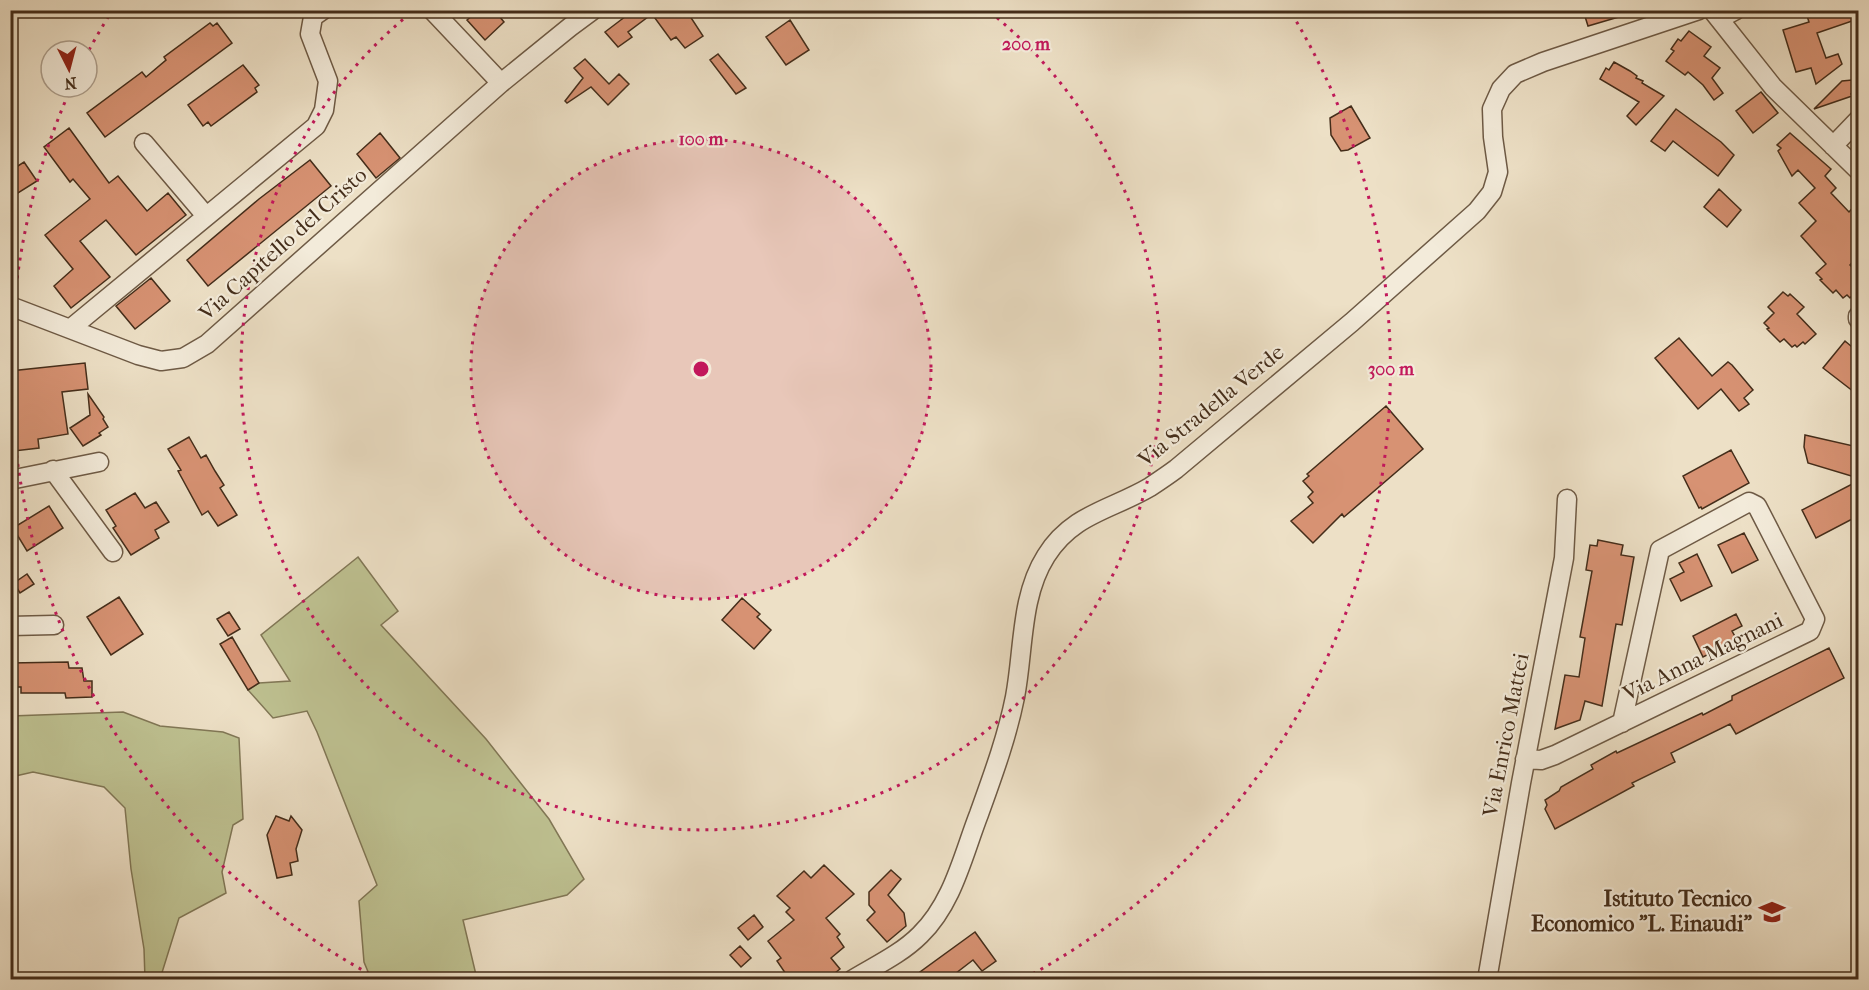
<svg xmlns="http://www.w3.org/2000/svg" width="1869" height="990" font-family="'IM FELL French Canon',serif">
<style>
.green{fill:#bec191;stroke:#817756;stroke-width:1.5}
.building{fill:#d79273;stroke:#442d1a;stroke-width:1.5}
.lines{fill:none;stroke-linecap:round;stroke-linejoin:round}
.street-casing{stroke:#6e5a45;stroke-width:21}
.street{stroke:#f3ebda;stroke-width:18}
.ring{fill:none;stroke:#c2185b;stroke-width:3;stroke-dasharray:3 6}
.labels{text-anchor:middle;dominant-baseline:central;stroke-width:4.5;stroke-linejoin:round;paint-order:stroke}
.street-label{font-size:22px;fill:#442d1a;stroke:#f3ebda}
.poi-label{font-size:22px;font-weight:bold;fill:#442d1a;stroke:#f3ebda;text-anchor:end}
.centre{fill:#c2185b;stroke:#f3ebda;stroke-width:3}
.ring-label{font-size:18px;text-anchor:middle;font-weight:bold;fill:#c2185b;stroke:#f3ebda;stroke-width:4.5;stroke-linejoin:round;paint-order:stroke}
</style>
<rect width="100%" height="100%" fill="#ede0c6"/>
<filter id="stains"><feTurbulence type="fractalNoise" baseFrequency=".00333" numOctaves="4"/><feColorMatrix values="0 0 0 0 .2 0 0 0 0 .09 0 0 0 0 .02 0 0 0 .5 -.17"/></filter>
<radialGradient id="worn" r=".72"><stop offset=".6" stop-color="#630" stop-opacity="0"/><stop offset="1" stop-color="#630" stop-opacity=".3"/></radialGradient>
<!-- green -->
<path class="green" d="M358 557 398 611 381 625 486 739 549 819 584 879 567 895 463 920 477 979H371L364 962 359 901 377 885 317 732 307 711 273 718 248 690 259 683 290 681 261 635Z
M123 712 160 726 223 732 239 738 243 819 233 825 222 872 226 893 179 918 160 979H145L144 949 131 869 125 808 104 787 33 772 11 777V716Z"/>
<!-- building -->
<path class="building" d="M479 10H494L504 22 485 40 467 20Z
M634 10H686L703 36 685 48 676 37 671 40 652 14 628 32 632 37 618 47 605 32Z
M1583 10H1628L1629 14 1588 26Z
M1805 10H1858V19L1817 33 1826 58 1838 54 1842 64 1816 84 1811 68 1796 72 1783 30 1809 22Z
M790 20 809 50 786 65 766 37Z
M210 23 213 26 217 23 232 43 105 137 87 113 142 72 146 77 166 60 164 57Z
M1689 31 1711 47 1704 56 1720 68 1712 78 1723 93 1714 100 1703 85 1688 72 1685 75 1666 61 1674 51 1671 49 1678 39 1681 41Z
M718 54 746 88 736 94 710 60Z
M585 59 609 84 619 74 629 84 608 105 591 87 567 103 565 101 583 78 574 68Z
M1614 62 1630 71 1637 76 1636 78 1643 81 1642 83 1664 96 1636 125 1627 116 1639 102 1600 79 1606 68 1609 70Z
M243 65 259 85 255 88 257 92 211 126 208 122 203 126 188 105Z
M1852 80 1856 92 1851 94 1852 96 1814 109 1842 81Z
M1761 92 1778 113 1753 133 1736 111Z
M1351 106 1370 138 1348 150 1341 151 1331 135 1330 118Z
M1676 109 1721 142 1734 155 1718 176 1673 141 1665 151 1651 141Z
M69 128 109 183 118 176 147 211 168 193 186 215 136 255 106 220 80 241 110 277 71 308 54 286 73 269 45 235 90 199 73 179 70 182 44 147Z
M380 133 400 158 376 178 357 154Z
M1790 133 1831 169 1825 176 1836 188 1831 193 1849 212 1858 202V256L1850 265 1858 273V289L1850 298 1847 295 1843 298 1836 290 1833 293 1820 280 1822 279 1816 273 1826 264 1801 236 1816 221 1799 203 1815 188 1798 170 1792 176 1778 151 1781 148 1777 145Z
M310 160 331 186 208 286 187 260 259 199Z
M24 162 37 181 10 198V171Z
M1719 189 1741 210 1727 227 1704 207Z
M151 278 170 301 135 329 116 306Z
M1783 292 1788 296 1790 294 1804 307 1797 314 1816 334 1805 344 1803 342 1797 347 1795 345 1792 347 1784 339 1780 342 1767 329 1769 328 1764 323 1774 313 1768 307Z
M1679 338 1712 376 1728 362 1732 365 1753 390 1744 398 1749 404 1739 411 1721 389 1698 409 1655 358Z
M1845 341 1858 352V395L1823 368Z
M85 363 88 389 62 392 68 434 38 439 39 448 14 451 10 426V371Z
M88 394 104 417 103 419 108 427 99 433 101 435 83 446 70 428 90 415Z
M1386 406 1423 449 1344 517 1342 514 1313 543 1291 521 1313 503 1308 497 1313 492 1303 481 1309 476 1307 474Z
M1805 435 1858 447V478L1808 463 1804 447Z
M189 437 201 458 206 455 215 471 224 485 220 488 237 515 218 526 208 511 202 515 178 471 181 470 168 449Z
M1731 450 1749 483 1702 509 1701 507 1699 508 1683 476Z
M1858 481V516L1816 538 1802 510Z
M135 493 145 508 156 502 169 522 155 530 159 538 131 555 113 528 116 526 106 510Z
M49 506 63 528 27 551 13 528Z
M1744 533 1758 560 1732 573 1718 545Z
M1598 540 1623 545 1621 555 1634 557 1622 625 1616 624 1602 706 1585 701 1580 720 1555 729 1565 675 1579 677 1585 638 1580 637 1592 571 1586 570 1590 545 1597 546Z
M1697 554 1712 586 1681 601 1670 579 1684 572 1679 563Z
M27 574 34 584 20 593 14 583Z
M119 597 143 634 111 655 87 617Z
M742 598 760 614 757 617 771 630 754 649 722 620Z
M229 612 240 629 228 636 217 619Z
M1736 614 1742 626 1732 631 1737 640 1703 657 1693 636Z
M232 637 259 683 248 690 220 644Z
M1829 648 1844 678 1736 734 1730 724 1671 753 1675 762 1632 783 1634 786 1555 829 1545 809 1547 805 1545 800 1559 791 1561 787 1593 769 1591 765 1616 751 1617 753 1702 713 1703 715 1732 700V696Z
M68 662 69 668H82L84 681H92V697L66 698 65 693H21V687H10V663Z
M276 816 289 821 291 816 302 830 296 849 298 861 290 863 292 875 277 878 267 835Z
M824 865 854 894 826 918 840 934 837 937 844 947 831 958 840 969 826 980H790L777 961 781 958 768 941 794 920 786 912 790 908 777 896 804 871 811 878Z
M891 870 901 879 888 895 904 913 906 926 887 942 867 920 875 912 869 905V892Z
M754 915 763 927 748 940 738 928Z
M975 932 996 961 982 971 973 960 947 980H925L920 972Z
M740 946 751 958 741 967 730 955Z"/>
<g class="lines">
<!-- street casing -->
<g class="street-casing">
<path id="street" d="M432 10 501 83
M1712 10 1773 87 1858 170
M1719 19 1736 10
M144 143 206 216
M1833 146 1858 120
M10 306 138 355 161 361 183 358 207 344 501 83 570 27 593 10
M1858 316V319
M70 329 316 126 324 110 328 81 310 34 313 17 323 10
M53 470 113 552
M10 480 99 462
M10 626 54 625
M1525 759 1541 760 1555 755 1810 631 1815 619 1757 506 1749 502 1660 550 1622 723
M852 980C875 966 901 954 920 935 953 903 963 855 979 814 993 775 1007 737 1015 697 1024 650 1020 597 1046 556 1072 514 1111 510 1150 487 1159 481 1168 475 1176 469L1352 322 1477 211 1492 192 1498 172 1493 137 1492 109 1501 89 1515 74 1543 62 1699 10
M1487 980 1521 783 1564 558 1567 499"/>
</g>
<!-- street -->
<use href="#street" class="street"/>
</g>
<!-- distance rings -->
<circle cx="701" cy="369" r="230" fill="#c2185b" fill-opacity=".12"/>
<g class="ring">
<circle cx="701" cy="369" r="230"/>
<path d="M990 12A460 460 0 1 1 412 12"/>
<path d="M377 978A690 690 0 0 1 71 88M89 50A690 690 0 0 1 110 14M1292 14A690 690 0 0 1 1025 978"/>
</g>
<!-- icons -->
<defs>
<g id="school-bare" transform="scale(2.07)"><path d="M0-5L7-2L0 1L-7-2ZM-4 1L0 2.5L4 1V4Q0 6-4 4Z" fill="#8f2418" stroke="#f3ebda" stroke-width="2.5" paint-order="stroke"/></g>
</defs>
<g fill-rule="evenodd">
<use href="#school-bare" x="1772" y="912"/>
</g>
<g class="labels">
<!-- street labels -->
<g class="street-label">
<text transform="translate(283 244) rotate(-42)">Via Capitello del Cristo</text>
<text transform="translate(1211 406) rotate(-39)">Via Stradella Verde</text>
<text transform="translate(1703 657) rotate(-26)">Via Anna Magnani</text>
<text transform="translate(1506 735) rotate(-79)">Via Enrico Mattei</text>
</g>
<!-- poi labels -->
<g class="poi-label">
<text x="1752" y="899">Istituto Tecnico<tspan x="1752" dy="25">Economico "L. Einaudi"</tspan></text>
</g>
</g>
<circle cx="701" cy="369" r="9" class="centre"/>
<g class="ring-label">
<text x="1026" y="50">200 m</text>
<text x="701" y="145">100 m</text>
<text x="1391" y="375">300 m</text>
</g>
<!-- margin -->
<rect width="1869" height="990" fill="none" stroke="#ede0c6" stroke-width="36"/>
<rect x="12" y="12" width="1845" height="966" fill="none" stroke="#442d1a" stroke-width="3"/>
<rect x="18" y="18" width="1833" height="954" fill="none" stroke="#442d1a" stroke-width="1.5"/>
<!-- north arrow -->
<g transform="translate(69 69) rotate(174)"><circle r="28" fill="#f3ebda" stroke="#ad9f8d" stroke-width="1.5"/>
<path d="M0-4.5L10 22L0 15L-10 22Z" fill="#8f2418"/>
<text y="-9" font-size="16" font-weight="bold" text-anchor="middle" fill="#442d1a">N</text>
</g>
<rect width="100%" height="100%" filter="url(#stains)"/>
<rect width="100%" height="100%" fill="url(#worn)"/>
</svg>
